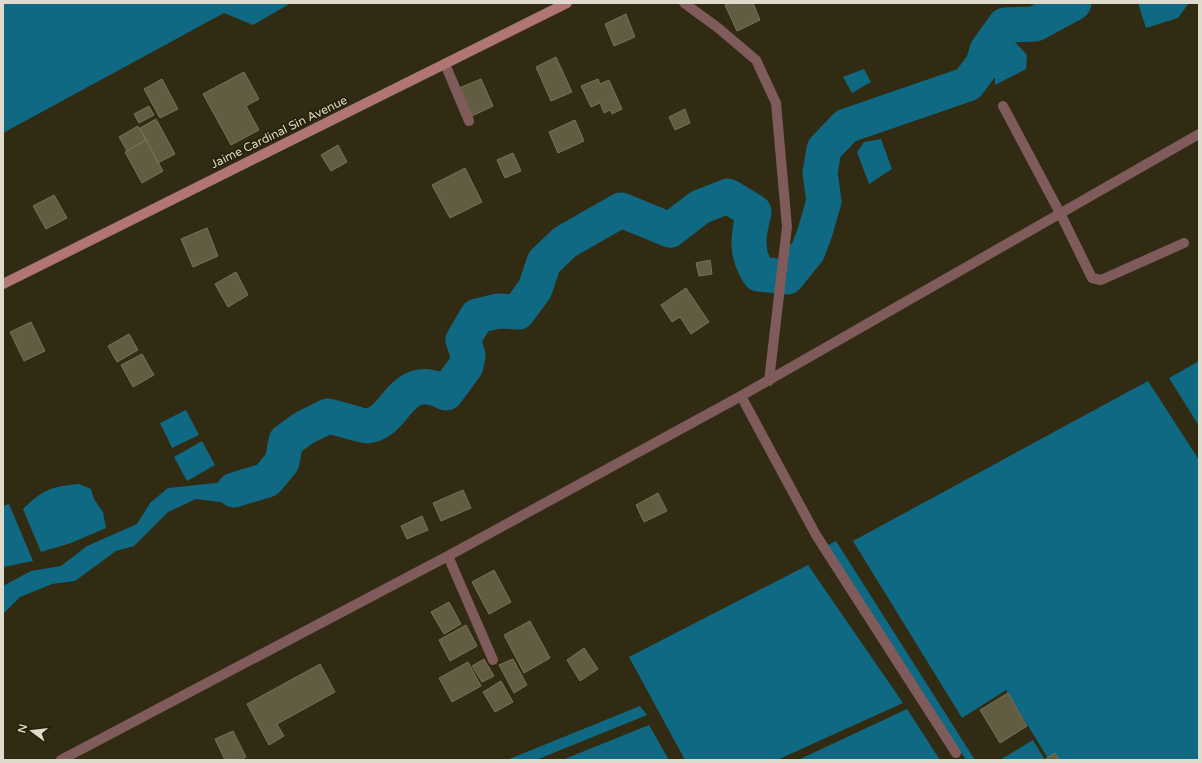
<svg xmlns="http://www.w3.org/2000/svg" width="1202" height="763" font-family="'Varela Round',sans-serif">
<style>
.water{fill:#106982}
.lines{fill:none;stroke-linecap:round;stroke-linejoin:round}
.river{stroke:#106982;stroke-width:35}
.building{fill:#625c42;stroke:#787357}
.lane{stroke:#805b5b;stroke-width:10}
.street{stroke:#805b5b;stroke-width:10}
.secondary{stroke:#b07676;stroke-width:10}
.labels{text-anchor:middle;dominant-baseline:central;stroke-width:3.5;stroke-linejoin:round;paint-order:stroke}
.street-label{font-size:12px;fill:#dedbcc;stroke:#262108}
</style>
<rect width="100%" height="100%" fill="#302b12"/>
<!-- water -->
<path class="water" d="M3 3H291L253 25 224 13 3 133Z
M1138 3H1189L1178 18 1146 28Z
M1015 42 1027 55 1026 69 995 85V55Z
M864 69 871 82 852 93 843 77Z
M881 139 892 169 869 184 857 152 864 142Z
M1199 361V426L1169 378Z
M1148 381 1199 460V760H1049L1006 690 962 718 853 541Z
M186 410 199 435 172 448 160 423Z
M202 441 215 465 187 481 174 457Z
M291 453 282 476 269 491 245 495 227 503 196 499 168 512 134 546 116 551 75 581 52 584 20 597 3 614V586L31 571 61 566 87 546 137 524 150 503 168 488 254 479 276 470Z
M79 484 91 489 94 499 103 512 106 528 71 543 41 552 23 509C44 489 50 487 79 484Z
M9 504 33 561 3 567V506Z
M836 541 975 760H966L826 546Z
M808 565 903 703 777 760H685L629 657Z
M640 706 647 715 536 760H507Z
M907 709 940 760H798Z
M649 725 669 760H562Z
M1033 740 1045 760H1000Z"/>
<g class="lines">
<!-- river -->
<path class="river" d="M234 490 267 480 282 462 286 441 304 428 328 416C335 417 362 426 367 426 397 424 400 368 446 393L466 366 468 355 463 340 477 316 498 311 518 312 535 289 544 262 565 242 621 210 670 230 700 207 728 196 754 212C748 235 745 253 759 274L787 277 808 251 815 232 824 201 820 173 824 149 846 126 968 84 983 64 987 50 1005 25 1035 24 1074 3"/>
</g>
<!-- building -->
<path class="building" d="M730 3H753L760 20 737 31 725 5Z
M626 14 635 37 614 46 605 24Z
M556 57 572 92 551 101 536 67Z
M244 72 259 99 246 106 259 130 231 145 203 94Z
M162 79 178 109 160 118 144 89Z
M481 79 493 106 472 116 459 88Z
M598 79 600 84 609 80 622 109 612 114 610 110 604 113 600 103 591 107 581 86Z
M149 106 154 115 139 123 134 114Z
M685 109 690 123 675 130 669 117Z
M156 119 175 154 158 163 140 128Z
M575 120 584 141 558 153 549 132Z
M138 126 146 140 127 151 119 137Z
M146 140 163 171 142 183 125 152Z
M338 145 347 162 331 171 321 155Z
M513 153 521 171 505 178 497 160Z
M465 168 482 202 450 218 432 185Z
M54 195 67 218 46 229 33 206Z
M207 228 218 256 193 267 181 239Z
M710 260 712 274 699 276 696 263Z
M236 272 248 295 228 307 215 284Z
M686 288 709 322 691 334 680 317 672 322 661 305Z
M31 322 45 351 24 361 10 332Z
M129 334 138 350 117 362 108 346Z
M142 354 154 375 133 387 121 365Z
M463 490 471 508 441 521 433 503Z
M658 493 667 511 644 522 636 505Z
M422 516 428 530 407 539 401 526Z
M494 570 511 602 489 614 472 582Z
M449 602 461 624 444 634 431 612Z
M530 621 550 658 524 673 504 635Z
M466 625 477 646 450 661 439 640Z
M584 648 598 669 580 681 567 660Z
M484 659 494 676 482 682 472 666Z
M513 659 527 685 514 693 499 665Z
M468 662 481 686 452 702 439 678Z
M320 664 335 692 277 724 284 736 269 745 247 704Z
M501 681 513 702 495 712 483 692Z
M1008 693 1027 726 1000 743 980 710Z
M233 731 246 757 241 760H225L215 739Z
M1055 753 1059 760H1044Z"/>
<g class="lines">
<!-- lane -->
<path class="lane" d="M445 64 469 121
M741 396 816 535 956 753"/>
<!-- street -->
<path class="street" d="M684 3 717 27 756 60 776 103 787 227 769 381
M1003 106 1060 213 1092 278 1101 280 1184 243
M448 556 493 660
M61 760 448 556 741 396 1199 134"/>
<!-- secondary -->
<path class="secondary" d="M3 284 567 3"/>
</g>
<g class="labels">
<!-- street labels -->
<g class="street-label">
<text transform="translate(279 132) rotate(-26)">Jaime Cardinal Sin Avenue</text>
</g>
</g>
<!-- border -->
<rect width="1202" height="763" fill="none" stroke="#dedbcc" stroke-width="8"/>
<!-- north arrow -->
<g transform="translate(32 731) rotate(285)" stroke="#262108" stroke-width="3" paint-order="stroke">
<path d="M0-3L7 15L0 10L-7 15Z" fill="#dedbcc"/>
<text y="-6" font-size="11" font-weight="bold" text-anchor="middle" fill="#dedbcc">N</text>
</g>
</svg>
